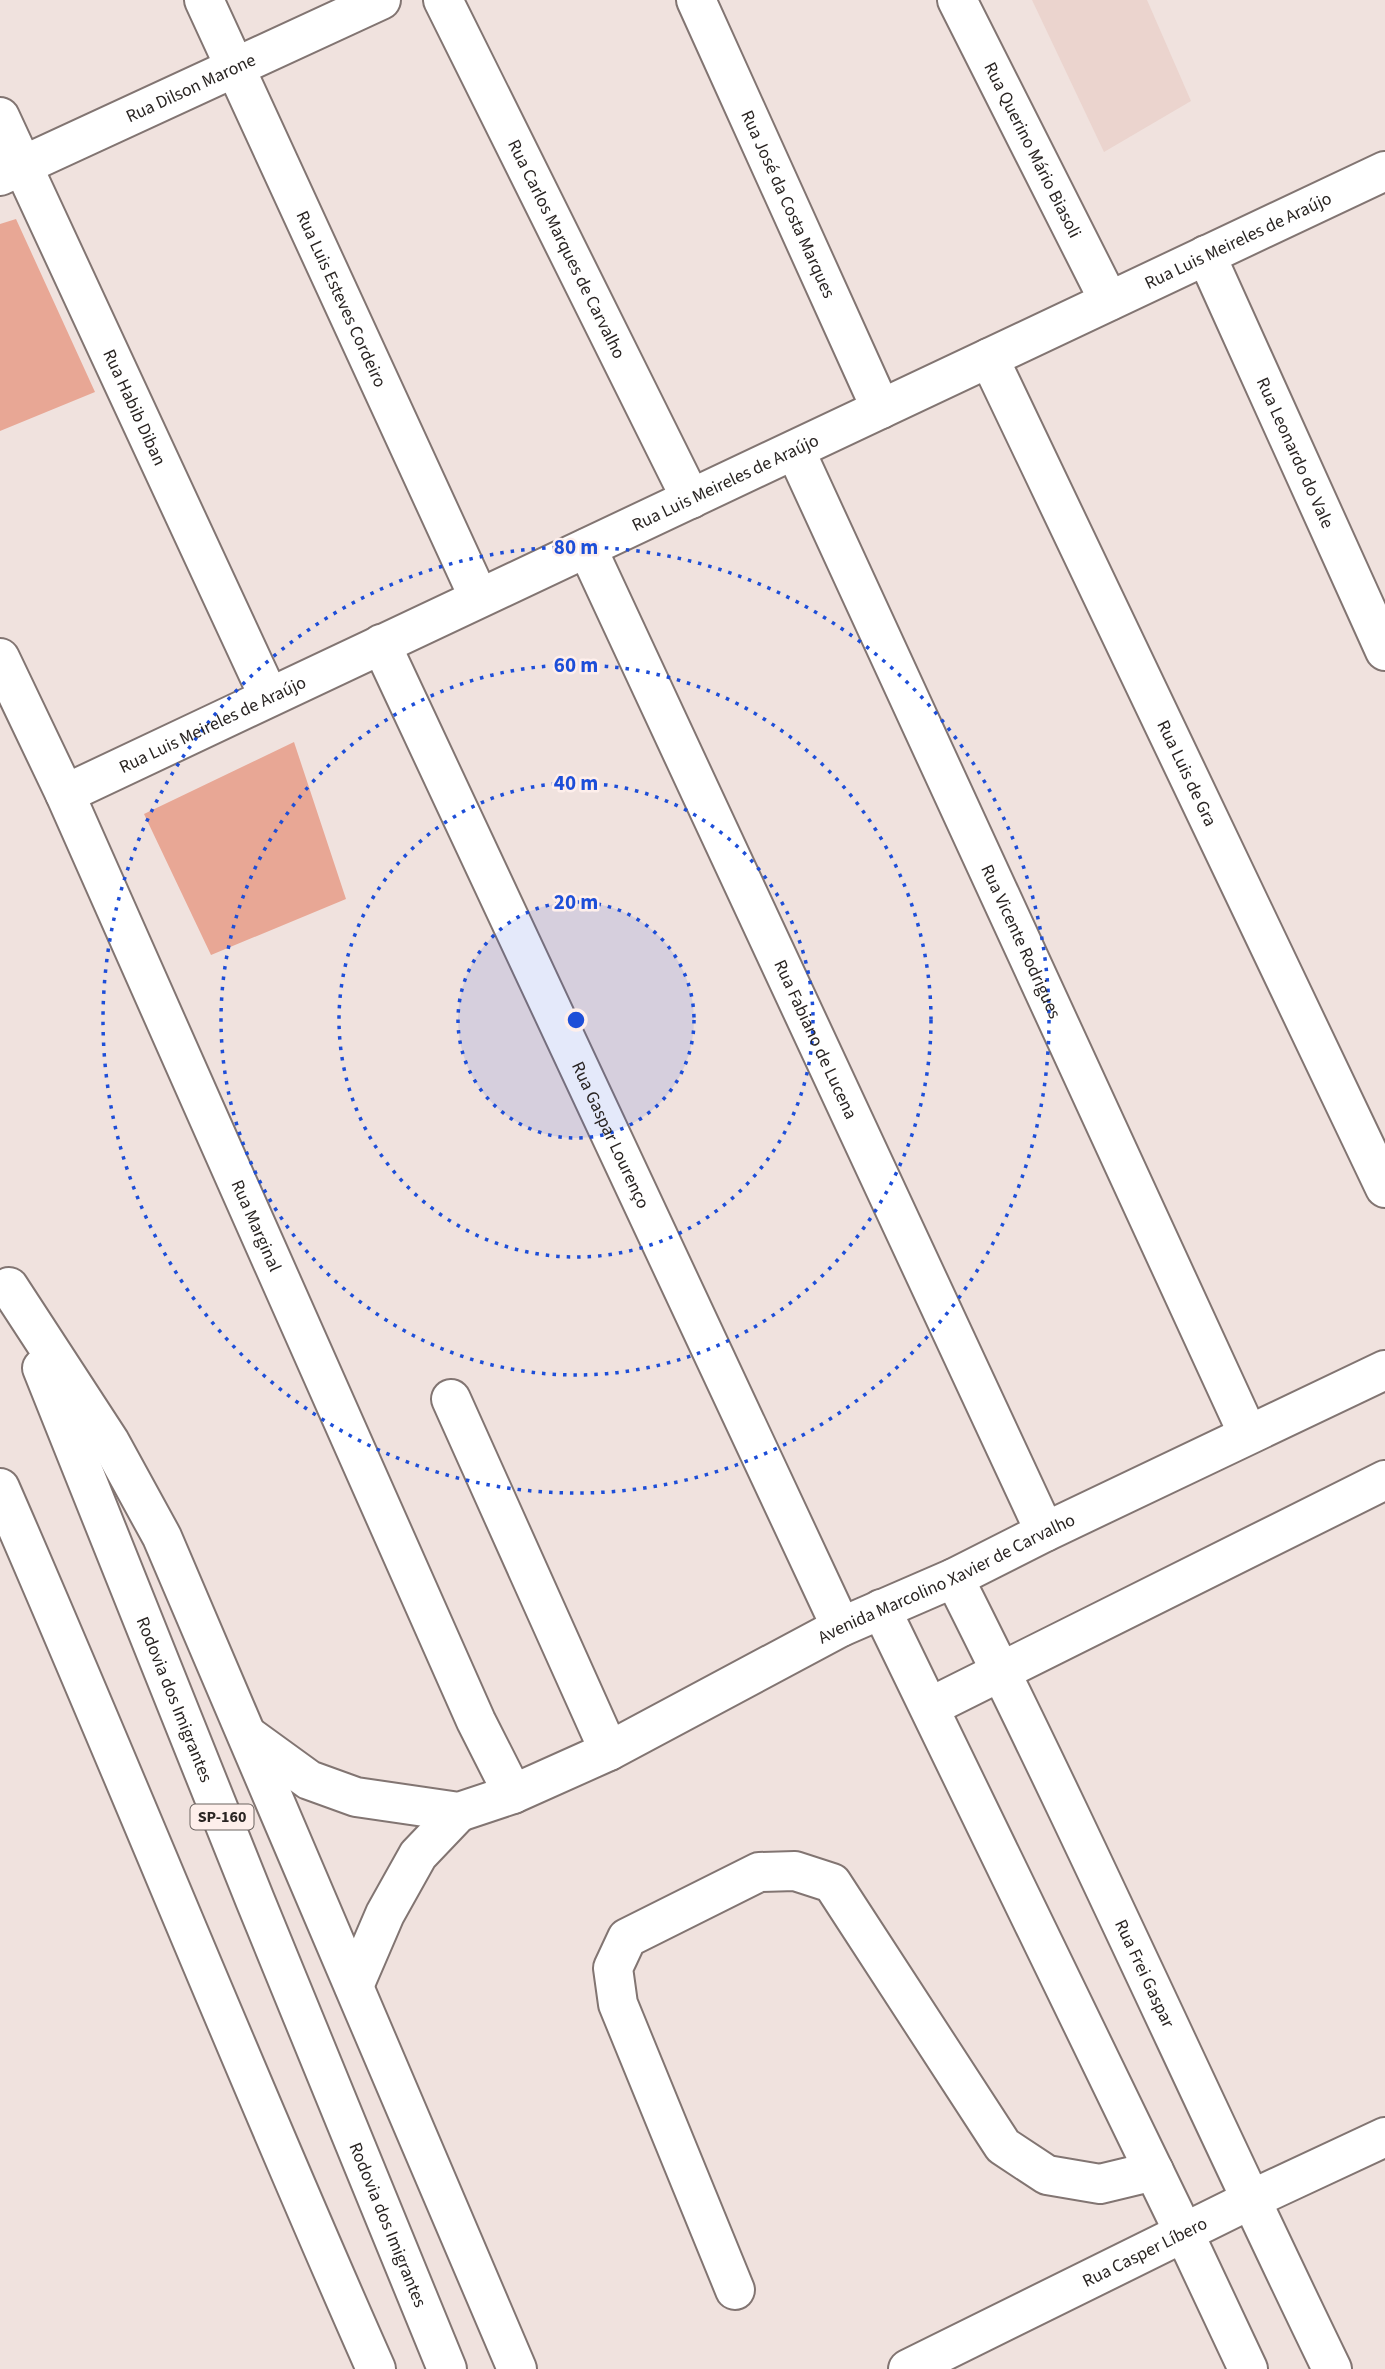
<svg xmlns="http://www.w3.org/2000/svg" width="1385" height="2369" font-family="'Source Sans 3',sans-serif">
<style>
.built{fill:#ebd4ce}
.building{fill:#e8a795}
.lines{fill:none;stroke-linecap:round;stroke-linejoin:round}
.minor-casing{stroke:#827572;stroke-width:42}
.highway-casing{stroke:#827572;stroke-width:42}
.minor{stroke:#fff;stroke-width:38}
.highway{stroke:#fff;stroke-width:38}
.ring{fill:none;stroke:#1d4ed8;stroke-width:3.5;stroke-dasharray:3.5 7}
.labels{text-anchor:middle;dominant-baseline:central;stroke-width:5;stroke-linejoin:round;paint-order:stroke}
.shield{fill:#feefeb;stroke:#6a625f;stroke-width:2}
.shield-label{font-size:16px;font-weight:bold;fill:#2a2523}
.street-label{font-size:18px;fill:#2a2523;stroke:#feefeb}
.centre{fill:#1d4ed8;stroke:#feefeb;stroke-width:3.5}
.ring-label{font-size:21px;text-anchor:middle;font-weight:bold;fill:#1d4ed8;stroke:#feefeb;stroke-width:5;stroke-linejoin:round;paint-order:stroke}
</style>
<rect width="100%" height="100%" fill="#f0e2de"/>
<!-- built -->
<path class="built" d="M1032 0H1147L1191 101 1104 152Z"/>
<!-- building -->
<path class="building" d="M16 219 95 392 0 431V224Z
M294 742 346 899 211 955 144 814Z"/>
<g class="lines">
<!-- minor casing -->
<g class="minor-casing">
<g id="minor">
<path id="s1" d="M204 0 479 598"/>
<path id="s2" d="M443 0 691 499"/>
<path id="s3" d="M696 0 881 409"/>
<path id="s4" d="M957 0 1109 301"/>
<path id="s5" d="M0 117 269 697"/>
<path id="s6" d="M0 176 381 0"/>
<path id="s7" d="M1206 255 1385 651"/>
<path id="s8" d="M989 358 1385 1188"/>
<path id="s9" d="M795 450 1248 1434"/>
<path id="s10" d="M587 548 1045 1532"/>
<path id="s11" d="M381 644 841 1627"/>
<path id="s12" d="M0 658 65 794 476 1721 513 1794"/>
<path id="s13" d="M65 794 1385 171"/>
<path d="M451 1399 609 1751"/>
<path id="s14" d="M954 1578C1086 1839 1204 2106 1332 2369"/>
<path d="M881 1609 1184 2233 1248 2369"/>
<path d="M930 1707 1385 1480"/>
<path id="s15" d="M247 1735 309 1780 356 1797 459 1812 513 1794 609 1751 841 1627 954 1578 1045 1532 1385 1370"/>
<path d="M354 1986 385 1914 418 1855 459 1812"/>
<path d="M735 2290 618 2004 613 1968 627 1938 759 1872 795 1871 832 1883 1003 2146 1047 2175 1100 2184 1154 2171"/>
<path id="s16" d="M908 2369 1250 2200 1385 2137"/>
</g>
</g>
<!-- highway casing -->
<g class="highway-casing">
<g id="highway">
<path d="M9 1287 110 1442 162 1537 517 2369"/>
<path id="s17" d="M42 1368 255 1900 447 2369"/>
<path d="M0 1488C128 1781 246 2077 376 2369"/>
</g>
</g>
<!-- minor -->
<use href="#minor" class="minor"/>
<!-- highway -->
<use href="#highway" class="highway"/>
</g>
<!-- distance rings -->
<circle cx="576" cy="1020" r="118" fill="#1d4ed8" fill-opacity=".12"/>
<g class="ring">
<circle cx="576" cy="1020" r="118"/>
<circle cx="576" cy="1020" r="237"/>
<circle cx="576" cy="1020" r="355"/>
<circle cx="576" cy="1020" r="473"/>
</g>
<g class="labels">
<!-- shield labels -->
<rect class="shield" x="190.5" y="1804.5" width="63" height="25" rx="5"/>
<g class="shield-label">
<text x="222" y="1817">SP-160</text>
</g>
<!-- street labels -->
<g class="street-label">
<text stroke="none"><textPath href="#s6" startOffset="210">Rua Dilson Marone</textPath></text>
<text stroke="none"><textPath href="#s4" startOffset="168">Rua Querino Mário Biasoli</textPath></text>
<text stroke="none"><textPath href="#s3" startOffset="224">Rua José da Costa Marques</textPath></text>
<text stroke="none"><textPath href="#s13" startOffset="1297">Rua Luis Meireles de Araújo</textPath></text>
<text stroke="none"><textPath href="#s2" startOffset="278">Rua Carlos Marques de Carvalho</textPath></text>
<text stroke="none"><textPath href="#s1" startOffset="329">Rua Luis Esteves Cordeiro</textPath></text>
<text stroke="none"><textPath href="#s5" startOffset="320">Rua Habib Diban</textPath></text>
<text stroke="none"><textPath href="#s7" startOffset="217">Rua Leonardo do Vale</textPath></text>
<text stroke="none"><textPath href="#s13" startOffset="730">Rua Luis Meireles de Araújo</textPath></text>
<text stroke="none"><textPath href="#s13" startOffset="163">Rua Luis Meireles de Araújo</textPath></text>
<text stroke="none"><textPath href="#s8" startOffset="460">Rua Luis de Gra</textPath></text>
<text stroke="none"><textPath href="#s9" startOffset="541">Rua Vicente Rodrigues</textPath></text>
<text stroke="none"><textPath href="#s10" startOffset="542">Rua Fabiano de Lucena</textPath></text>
<text stroke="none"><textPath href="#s11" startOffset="542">Rua Gaspar Lourenço</textPath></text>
<text stroke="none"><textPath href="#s12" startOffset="623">Rua Marginal</textPath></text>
<text stroke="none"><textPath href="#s15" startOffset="772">Avenida Marcolino Xavier de Carvalho</textPath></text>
<text stroke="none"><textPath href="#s17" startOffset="357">Rodovia dos Imigrantes</textPath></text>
<text stroke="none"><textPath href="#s14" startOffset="439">Rua Frei Gaspar</textPath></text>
<text stroke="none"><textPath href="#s17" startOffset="924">Rodovia dos Imigrantes</textPath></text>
<text stroke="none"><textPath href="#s16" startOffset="264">Rua Casper Líbero</textPath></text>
</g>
</g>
<circle cx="576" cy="1020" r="10" class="centre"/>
<g class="ring-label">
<text x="576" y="554">80 m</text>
<text x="576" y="672">60 m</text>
<text x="576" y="790">40 m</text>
<text x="576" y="909">20 m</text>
</g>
</svg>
